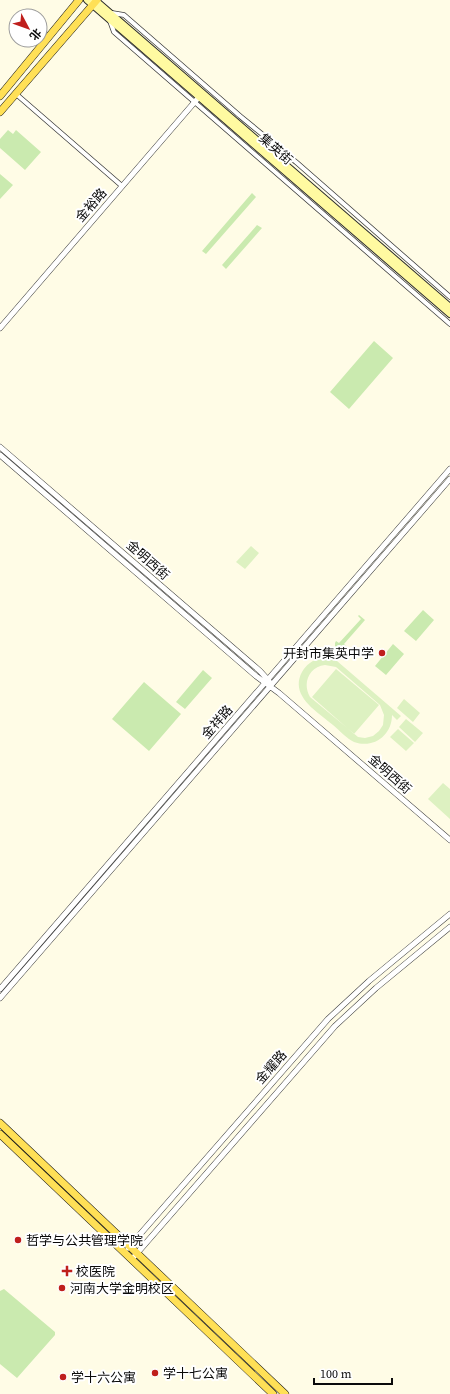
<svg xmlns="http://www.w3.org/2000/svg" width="450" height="1394" font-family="'Source Serif 4','Noto Sans SC',serif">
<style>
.green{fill:#caeaaf}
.pitch{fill:#ddf1c1;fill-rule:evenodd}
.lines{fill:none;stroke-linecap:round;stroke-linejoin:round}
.minor-casing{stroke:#3d3d3d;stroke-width:5.5}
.tertiary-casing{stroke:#3d3d3d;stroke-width:6}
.secondary-casing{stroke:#2c2c2c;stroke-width:8}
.primary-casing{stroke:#1b1b1b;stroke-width:8}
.minor{stroke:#fff;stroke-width:4}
.tertiary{stroke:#fff;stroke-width:5}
.secondary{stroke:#fffaa1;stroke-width:6}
.primary{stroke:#ffe056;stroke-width:7}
.poi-dot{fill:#bf1f1c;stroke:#fff;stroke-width:1.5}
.labels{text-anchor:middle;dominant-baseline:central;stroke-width:4;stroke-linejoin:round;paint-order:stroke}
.street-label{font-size:13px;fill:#0a0a0a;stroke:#fff}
.poi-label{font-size:13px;fill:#0a0a0a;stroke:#fff;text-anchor:start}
</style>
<rect width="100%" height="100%" fill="#fffce6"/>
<!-- green -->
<path class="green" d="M8 130 13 134 16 130 41 152 25 170 0 148V139Z
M0 174 13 185 0 199Z
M252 193 256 197 206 254 202 251Z
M257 225 262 228 226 269 222 265Z
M374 341 393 358 349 409 330 392Z
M423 610 434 620 416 641 404 631Z
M359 615 365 620 344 644 348 648 342 655 335 649V643L336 641 339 643 361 619 358 616Z
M393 644 404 654 386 675 375 666Z
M203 670 212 678 185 709 176 702Z
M144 682 181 714 149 751 112 719Z
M4 1289 55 1332V1335L17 1378 0 1364V1291Z"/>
<!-- pitch -->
<path class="pitch" d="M251 546 259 553 245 569 236 562Z
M321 658H329L337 661 401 716 397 720 392 715C392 735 374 749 354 742 347 739 339 730 333 725 318 712 289 696 302 672 306 665 312 660 321 658ZM325 665 336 667 380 705 384 715 383 725 379 731 373 736 365 738 358 737 310 697C302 683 309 667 325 665Z
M336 669 379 705 354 734 312 697Z
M404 699 420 713 413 722 397 708Z
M406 719 423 733 415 742 399 727Z
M398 729 414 743 406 751 390 737Z
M443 783 450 789V819L428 799Z"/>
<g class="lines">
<!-- minor casing -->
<g class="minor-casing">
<path id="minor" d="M112 13 124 15 240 116 296 162 450 297
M110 21 114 32 450 324
M16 94 122 186"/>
</g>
<!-- tertiary casing -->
<g class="tertiary-casing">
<path id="tertiary" d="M0 328 199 97
M0 447 260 671 269 681
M0 455 256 676 279 693 450 840
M0 989 450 469
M0 998 450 479
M128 1248 328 1019 369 981 450 914
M132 1259 335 1026 376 988 450 927"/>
</g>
<!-- secondary casing -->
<g class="secondary-casing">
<path id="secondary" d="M87 0 450 314
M95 0 450 307"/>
</g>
<!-- primary casing -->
<g class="primary-casing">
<path id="primary" d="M0 96 79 0
M0 112 97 0
M0 1123 285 1394
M0 1134 273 1394"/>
</g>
<!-- minor -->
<use href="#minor" class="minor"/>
<!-- tertiary -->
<use href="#tertiary" class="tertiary"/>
<!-- secondary -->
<use href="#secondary" class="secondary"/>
<!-- primary -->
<use href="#primary" class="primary"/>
</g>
<!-- markers -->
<g class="poi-dot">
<circle cx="382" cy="653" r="4"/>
<circle cx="18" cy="1240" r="4"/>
<path d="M65 1265h4v4h4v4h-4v4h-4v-4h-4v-4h4z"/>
<circle cx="62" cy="1288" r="4"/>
<circle cx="155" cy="1373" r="4"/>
<circle cx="63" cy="1377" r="4"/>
</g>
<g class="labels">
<!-- street labels -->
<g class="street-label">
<text transform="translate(276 149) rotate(41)">集英街</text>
<text transform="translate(91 205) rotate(-49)">金裕路</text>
<text transform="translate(148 560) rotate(41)">金明西街</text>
<text transform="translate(217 722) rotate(-49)">金祥路</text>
<text transform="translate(390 774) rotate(41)">金明西街</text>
<text transform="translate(271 1067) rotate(-49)">金耀路</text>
</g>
<!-- poi labels -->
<g class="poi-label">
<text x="374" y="653" text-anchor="end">开封市集英中学</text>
<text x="26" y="1240">哲学与公共管理学院</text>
<text x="76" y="1271">校医院</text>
<text x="70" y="1288">河南大学金明校区</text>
<text x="163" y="1373">学十七公寓</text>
<text x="71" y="1377">学十六公寓</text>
</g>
</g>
<!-- north arrow -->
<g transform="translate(28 28) rotate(131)"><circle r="19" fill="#ffffff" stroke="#9d9d9d"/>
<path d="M0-3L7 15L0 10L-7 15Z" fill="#bf1f1c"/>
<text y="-6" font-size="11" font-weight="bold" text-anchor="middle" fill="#0a0a0a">北</text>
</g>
<!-- scale -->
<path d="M314 1378v6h78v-6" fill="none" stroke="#0a0a0a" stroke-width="2"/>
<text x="320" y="1378" font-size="12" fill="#0a0a0a" stroke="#ffffff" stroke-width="3" paint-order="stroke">100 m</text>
</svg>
